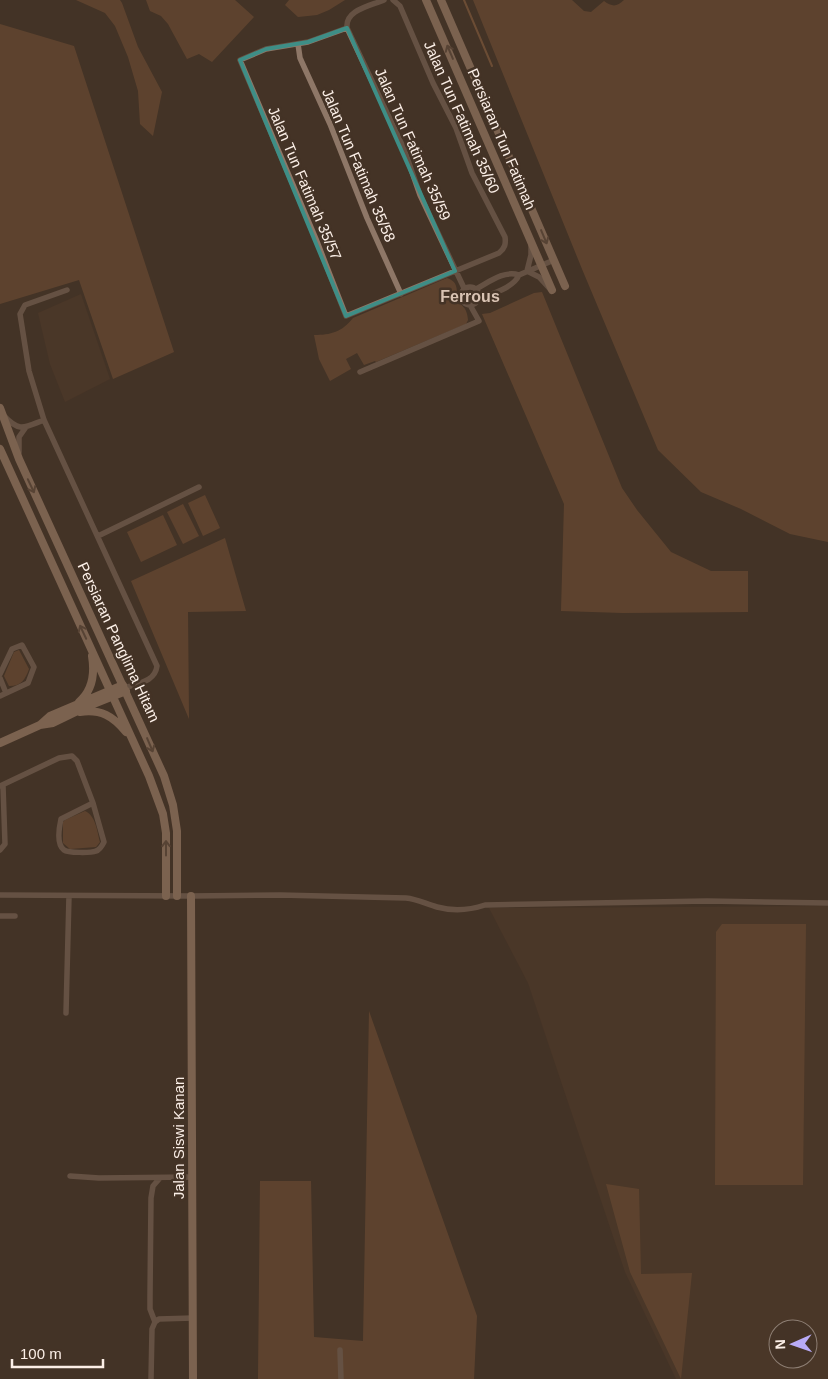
<svg xmlns="http://www.w3.org/2000/svg" width="828" height="1379" font-family="Helvetica,sans-serif">
<style>
.built{fill:#533c2a;fill-rule:evenodd}
.green{fill:#7d5638}
.lines{fill:none;stroke-linecap:round;stroke-linejoin:round}
.stream{stroke:#9c6c46;stroke-width:2}
.street{stroke:#8e7767;stroke-width:5.5}
.secondary{stroke:#be9b81;stroke-width:8}
.oneway{stroke:#6f5746}
.marked{fill:none;stroke:#3e8e86;stroke-width:4;stroke-linejoin:round}
.labels{text-anchor:middle;dominant-baseline:central;stroke-width:5;stroke-linejoin:round;paint-order:stroke}
.street-label{font-size:15px;fill:#fbefe7;stroke:#443326}
.neighbourhood-label{font-size:16px;font-weight:bold;fill:#d9c3b3;stroke:#443326}
</style>
<rect width="100%" height="100%" fill="#443326"/>
<!-- built -->
<path class="built" d="M81 294 110 379 65 402 50 364 38 313Z
M828 906V1379H676L625 1272 528 983 489 908ZM778 1329H808V1359H778Z"/>
<!-- green -->
<path class="green" d="M76 0H120L122 3 138 47 162 92 153 136 140 124 138 91 128 57 115 26 105 13Z
M146 0H235L254 17 212 62 199 54 187 59 168 24 161 16 150 11Z
M289 0H345L329 10 317 15 298 17 285 5Z
M473 0H572L584 11 591 12 604 1C612 7 617 7 624 0H828V542L790 534 741 509 701 492 658 450 582 269Z
M0 24 74 46 174 352 113 379 79 280 0 304Z
M447 278C459 282 456 290 458 299 460 307 467 305 468 320L466 324 376 362 375 361 364 365 357 353 346 359 351 369 330 381 319 359 314 335C331 335 342 332 353 318Z
M542 292 622 488 637 510 671 552 711 571H748V612L623 613 561 611 564 504 482 314 490 313 534 293Z
M205 495 220 528 203 536 188 503Z
M183 504 199 536 183 544 167 512Z
M163 515 177 545 141 562 127 532Z
M225 538 246 611 188 612 189 719 131 581Z
M19 650 29 669C25 680 21 686 9 686L4 676 14 652Z
M85 811C96 816 97 831 100 842L96 847 70 849 63 843V822L65 820Z
M722 924H806L803 1185H715L716 932Z
M369 1011 477 1316 474 1379H258L260 1181H311L314 1337 363 1341Z
M606 1184 639 1189 641 1274 692 1273 681 1379 630 1272Z"/>
<g class="lines">
<!-- stream -->
<path class="stream" d="M464 0 492 66"/>
<!-- street -->
<path class="street" d="M384 0C370 6 345 10 347 28L308 42 266 49 240 60 316 239 346 316 499 253C505 248 506 244 505 237L472 173 456 128 433 83 400 6 393 0
M347 28 404 149 420 195 464 288
M298 44 300 58 330 124 367 218 401 294
M531 245V255L527 271 539 277 550 289
M461 296a9 9 0 1 1 18 0a9 9 0 1 1-18 0Z
M476 289C489 282 504 270 519 275L554 260
M67 290 25 305 20 314 29 371 44 420 157 666C155 682 138 683 125 688
M479 297C492 295 514 287 519 275
M360 372 479 321 470 305
M4 416C20 433 25 427 44 420
M19 452V437L26 427
M98 536 199 487
M0 674 12 649 22 645 34 667 28 683 0 696
M0 678 6 693
M0 786 59 758 72 756 77 761 93 803 104 842C102 846 100 850 96 851 91 853 68 853 64 850 56 844 59 828 61 819L93 803
M0 850 5 844 3 786
M0 895 191 896 280 895 406 898C417 899 426 904 437 907 452 911 470 910 485 905L707 901 828 903
M0 916H15
M66 1013 69 896
M70 1176 99 1178 192 1177
M155 1322 150 1309V1296L151 1198 153 1186 160 1178
M340 1350 341 1379
M151 1379 152 1329 155 1322 159 1319 193 1318"/>
<!-- secondary -->
<path class="secondary" d="M426 0 552 290
M441 0 565 286
M0 408 19 459 164 776 173 805 177 831V896
M0 449 149 776 163 814 166 833V896
M79 702C93 690 95 674 92 656
M80 712C101 709 113 716 126 732
M40 725 50 716 123 685
M0 743 40 725 53 723 86 707 126 691
M191 896 193 1379"/>
</g>
<!-- one-way arrows -->
<defs><path id="oneway-shaft" d="M-6 0H5M1.5-3L5.5 0L1.5 3" fill="none" stroke-width="1.6" stroke-linecap="round" stroke-linejoin="round" transform="scale(1.25)"/></defs>
<g class="oneway">
<use href="#oneway-shaft" transform="translate(450 52) rotate(-113)"/>
<use href="#oneway-shaft" transform="translate(544 237) rotate(67)"/>
<use href="#oneway-shaft" transform="translate(31 486) rotate(65)"/>
<use href="#oneway-shaft" transform="translate(83 632) rotate(-115)"/>
<use href="#oneway-shaft" transform="translate(150 745) rotate(67)"/>
<use href="#oneway-shaft" transform="translate(166 848) rotate(-90)"/>
</g>
<!-- marked area -->
<path d="M0 0H828V1379H0ZM347 28 455 271 346 316 240 60 266 49 308 42Z" fill="#443326" fill-opacity=".55" fill-rule="evenodd"/>
<path class="marked" d="M347 28 455 271 346 316 240 60 266 49 308 42Z"/>
<g class="labels">
<!-- street labels -->
<g class="street-label">
<text transform="translate(462 117) rotate(66)">Jalan Tun Fatimah 35/60</text>
<text transform="translate(502 139) rotate(67)">Persiaran Tun Fatimah</text>
<text transform="translate(413 144) rotate(66)">Jalan Tun Fatimah 35/59</text>
<text transform="translate(359 165) rotate(67)">Jalan Tun Fatimah 35/58</text>
<text transform="translate(305 183) rotate(67)">Jalan Tun Fatimah 35/57</text>
<text transform="translate(119 642) rotate(65)">Persiaran Panglima Hitam</text>
<text transform="translate(178 1138) rotate(-90)">Jalan Siswi Kanan</text>
</g>
<!-- neighbourhood labels -->
<g class="neighbourhood-label">
<text x="470" y="296">Ferrous</text>
</g>
</g>
<!-- north arrow -->
<g transform="translate(793 1344) rotate(268)"><circle r="24" fill="#443326" stroke="#8d7e73"/>
<path d="M0-4L9 19L0 12L-9 19Z" fill="#b9abf7"/>
<text y="-8" font-size="14" font-weight="bold" text-anchor="middle" fill="#fbefe7">N</text>
</g>
<!-- scale -->
<path d="M12 1359v8h91v-8" fill="none" stroke="#fbefe7" stroke-width="2.5"/>
<text x="20" y="1359" font-size="15" fill="#fbefe7" stroke="#443326" stroke-width="4" paint-order="stroke">100 m</text>
</svg>
